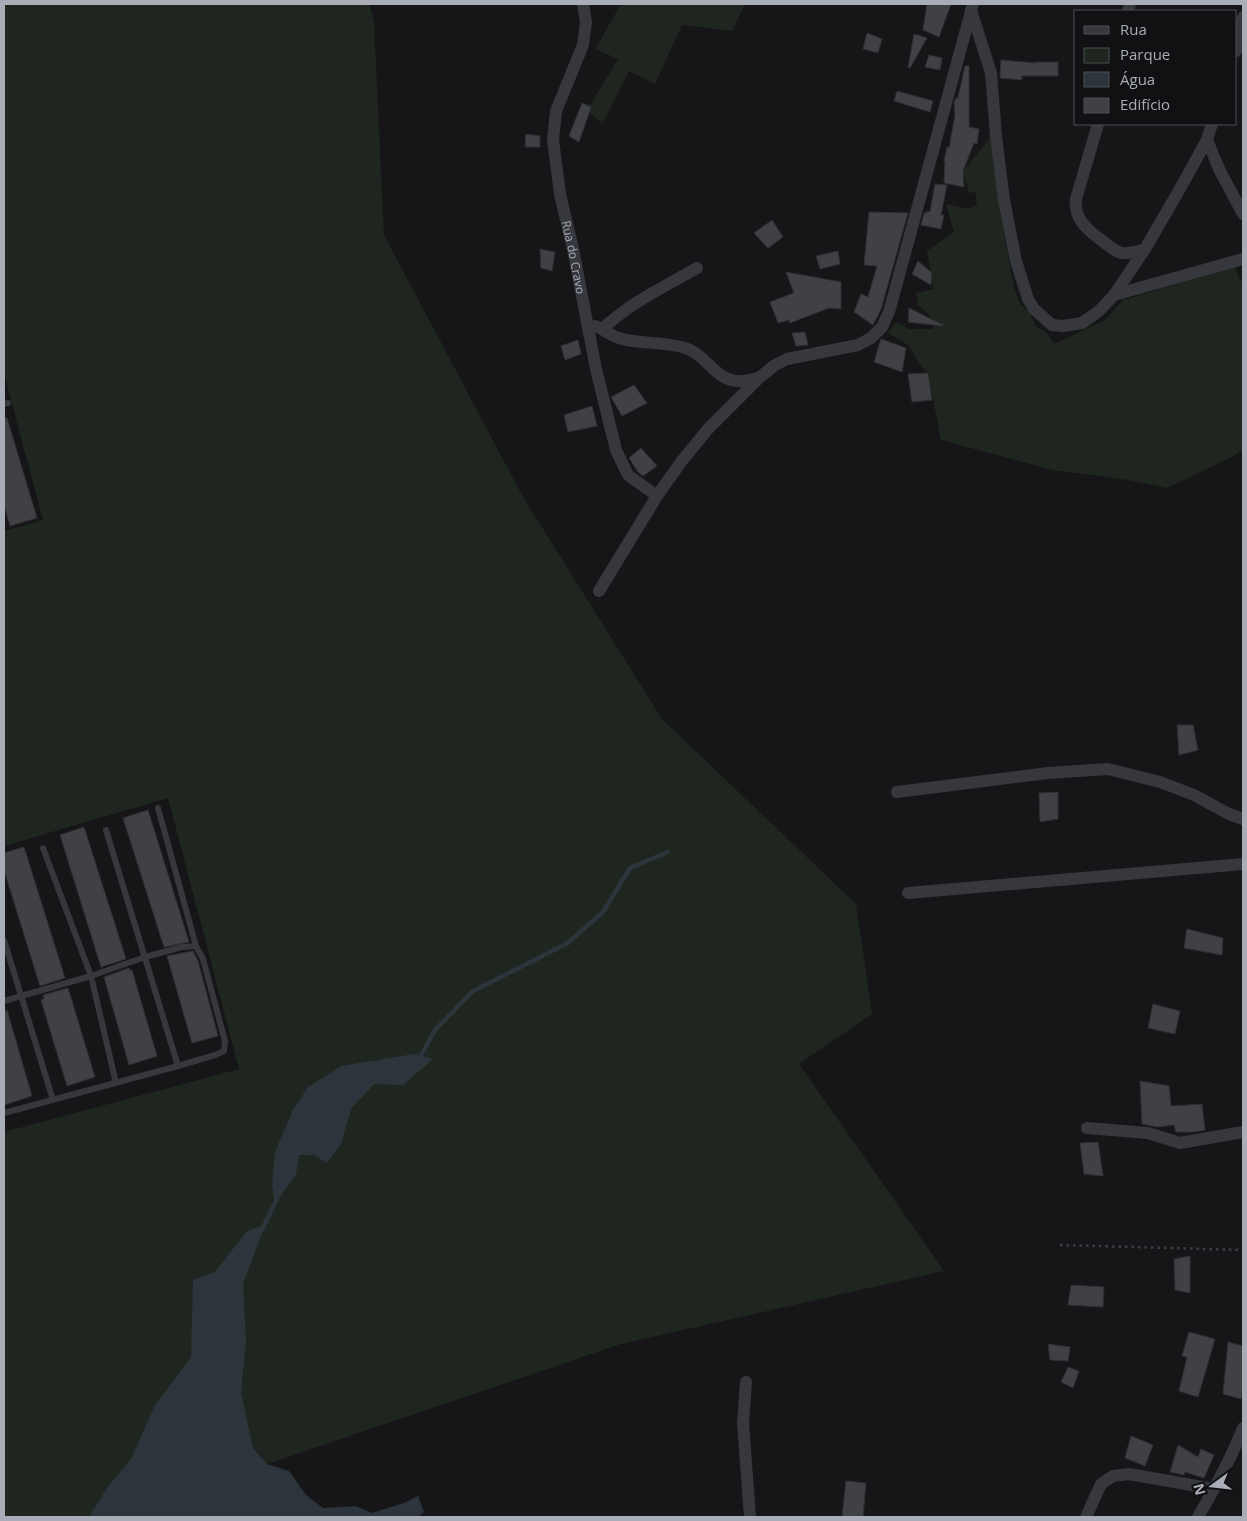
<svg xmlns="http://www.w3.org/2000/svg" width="1247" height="1521" font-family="'Open Sans',sans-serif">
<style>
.green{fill:#1e261f}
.water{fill:#2c353c}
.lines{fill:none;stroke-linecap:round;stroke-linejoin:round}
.stream{stroke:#2c353c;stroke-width:4.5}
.building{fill:#404145;stroke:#303034}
.path{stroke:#3d3f44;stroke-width:2.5;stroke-dasharray:2.5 4;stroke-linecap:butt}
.service{stroke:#37383d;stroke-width:6}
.minor{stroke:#37383d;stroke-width:12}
.labels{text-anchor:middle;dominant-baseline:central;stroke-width:4.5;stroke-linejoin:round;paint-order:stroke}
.street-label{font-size:12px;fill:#a8adb8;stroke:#111113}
</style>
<rect width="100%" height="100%" fill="#161618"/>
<!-- green -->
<path class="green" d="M4 4H369L374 22 384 235 523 497 662 719 856 904 872 1014 799 1064 944 1271 621 1344 267 1464 228 1517H4V1132L239 1069 168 798 4 846V531L43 520 4 374Z
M621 4H744V6L732 31 682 25 655 84 629 71 602 124 587 110 618 59 595 49Z
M990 138 1001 217 1014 288 1020 304 1029 312 1036 327 1045 331 1054 344 1105 320 1123 300 1235 267 1240 281H1243V449L1234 456 1167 488 1129 480 1052 470 941 440 928 373 921 366 908 345 888 333 896 322 909 329H933L931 317 918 305 916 293 934 289 927 251 954 232 946 204 970 209 977 204 976 193 969 192 963 171Z"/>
<!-- water -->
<path class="water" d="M414 1054 433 1059 403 1085 374 1084 351 1109 341 1144 327 1163 314 1155H299L296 1174 275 1204 272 1186 275 1152 293 1110 308 1087 341 1066Z
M265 1225 243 1284 246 1341 241 1393 253 1448 267 1464 289 1471 306 1495 323 1508 356 1506 372 1513 404 1503 418 1496 424 1512 418 1517H89L109 1485 131 1459 155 1405 191 1357 193 1280 215 1272 247 1231Z"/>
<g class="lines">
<!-- stream -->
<path class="stream" d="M419 1059 435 1030 473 991 568 943 603 912 630 868 668 852
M262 1230 277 1199"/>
</g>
<!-- building -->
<path class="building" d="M927 4H951L939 37 923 30Z
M867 33 882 39 878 53 863 49Z
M914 34 927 38 910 68 908 67Z
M929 55 942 58 940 70 925 67Z
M1001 60 1036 63V62H1058V76H1021L1022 80 1000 78Z
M965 66H969V127L979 129 977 144 974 143 963 171 964 187 944 183 945 162 944 161 947 147 949 148 955 115 954 103 956 98H958Z
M897 91 933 101 930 112 894 101Z
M582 103 591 107 579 142 569 136Z
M526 134 540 136V147H525Z
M935 184 947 185 941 215H944L941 229 921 225 924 213H927V211L930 212Z
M869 212 908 213 881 309 873 325 854 312 861 294 868 297 877 266 864 265Z
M772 220 783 237 768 248 754 233Z
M540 249 555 252 552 271 541 268Z
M838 251 840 264 820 269 816 256Z
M918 261 932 273 931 285 912 274Z
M786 272 841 282V309L829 308 790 323 789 320 778 323 770 302 794 293Z
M909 308 943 325V326L908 322Z
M805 332 808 345 796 346 792 333Z
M881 339 906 348 902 372 874 362Z
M578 340 581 354 565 360 561 346Z
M928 373 932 400 912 402 908 374Z
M634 385 647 403 622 416 611 397Z
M592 406 597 426 568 432 564 415Z
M4 418H7L37 518 10 526 4 505Z
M641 448 657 466 643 476 638 472 629 458Z
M1177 725H1193L1198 750 1179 755Z
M1058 792V819L1040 822 1039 793Z
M148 810 189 942 164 947 163 944 123 818Z
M84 827 126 959 101 967 60 835Z
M24 847 65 978 40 986 4 870V853Z
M1187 929 1223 938 1222 955 1184 948Z
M193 951 198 961 218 1036 192 1043 167 956Z
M129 968 130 971 132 970 157 1056 129 1065 104 977Z
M68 988 95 1077 67 1086 41 1000 44 999 43 995Z
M1153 1004 1180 1011 1175 1034 1148 1028Z
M7 1010 32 1096 4 1105V1011Z
M1140 1081 1169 1086 1171 1106 1202 1104 1205 1130 1193 1132H1176L1174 1125 1157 1127 1142 1124Z
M1098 1142 1103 1176 1084 1174 1080 1143Z
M1190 1256V1293L1175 1290 1174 1259Z
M1071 1285 1104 1287 1103 1307 1068 1305Z
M1189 1332 1215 1339 1198 1397 1179 1391 1187 1357 1182 1356Z
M1228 1342 1243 1346V1388L1241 1399 1223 1394Z
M1048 1344 1070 1347 1068 1361 1050 1360Z
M1068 1367 1079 1371 1073 1388 1061 1382Z
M1131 1436 1153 1445 1145 1466 1125 1458Z
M1178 1445 1198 1457 1201 1449 1214 1455 1204 1478 1185 1472 1184 1475 1170 1472Z
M846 1481 866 1483 863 1517H842Z"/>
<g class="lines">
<!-- path -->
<path class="path" d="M1060 1245 1243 1250"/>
<!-- service -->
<path class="service" d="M4 404 8 403
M106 830 178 1066
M43 848 91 976 116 1083
M4 940 53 1100
M4 1001 91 976 145 957 182 947 196 946
M4 1113 178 1066 215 1055 224 1051 225 1041 203 959 196 946 158 808"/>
<!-- minor -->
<g class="minor">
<path id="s1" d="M583 4 586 22 583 45 556 111 553 140 560 194 573 249 596 369 616 450 628 475 657 496"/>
<path d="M971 10 991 73 996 136 1004 200 1016 261 1028 299 1034 309 1052 325 1063 326 1082 323 1099 311 1114 295 1145 249 1177 194 1207 140 1212 124"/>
<path d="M1128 11 1130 4"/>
<path d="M1236 51 1243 17"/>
<path d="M1098 124 1076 199C1073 220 1090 232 1105 243 1110 246 1115 252 1122 253 1129 254 1138 251 1145 249"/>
<path d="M1207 140 1220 171 1243 214"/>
<path d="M1114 295 1243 259"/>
<path d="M595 326 602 329C633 301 662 288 697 268"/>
<path d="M602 329C628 349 660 338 688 349 708 357 716 381 739 381 745 382 752 379 759 378"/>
<path d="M599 591 657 496 681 462 708 429 759 378 775 365 787 359 858 345 871 338 882 327 889 312 973 4"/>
<path d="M897 792 1048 773 1108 769 1160 782 1194 795 1229 814 1243 819"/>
<path d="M908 893 1243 864"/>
<path d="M1087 1128 1148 1133 1180 1143 1243 1132"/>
<path d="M746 1382 743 1423 750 1517"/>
<path d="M1086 1517 1101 1484 1113 1476 1129 1474 1214 1489"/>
<path d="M1198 1517C1215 1488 1231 1459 1243 1428"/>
</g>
</g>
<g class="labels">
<!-- street labels -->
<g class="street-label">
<text stroke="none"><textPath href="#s1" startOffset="261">Rua do Cravo</textPath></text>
</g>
</g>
<!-- border -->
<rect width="1247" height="1521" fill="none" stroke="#a8adb8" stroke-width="10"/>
<!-- legend -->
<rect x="1074" y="10" width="162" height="115" fill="#111113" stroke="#4d4f55"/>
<rect x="1084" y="26" width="25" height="8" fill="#37383d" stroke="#4d4f55"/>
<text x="1120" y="35" font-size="15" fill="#a8adb8">Rua</text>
<rect x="1084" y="48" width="25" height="15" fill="#1e261f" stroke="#4d4f55"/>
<text x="1120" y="60" font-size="15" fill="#a8adb8">Parque</text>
<rect x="1084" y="72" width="25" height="15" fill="#2c353c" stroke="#4d4f55"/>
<text x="1120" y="85" font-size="15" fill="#a8adb8">Água</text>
<rect x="1084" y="98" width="25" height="15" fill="#404145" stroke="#4d4f55"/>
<text x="1120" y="110" font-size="15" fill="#a8adb8">Edifício</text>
<!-- north arrow -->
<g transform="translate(1212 1486) rotate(255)" stroke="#111113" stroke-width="4" paint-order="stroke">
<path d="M0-4L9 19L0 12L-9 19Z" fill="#a8adb8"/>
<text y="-8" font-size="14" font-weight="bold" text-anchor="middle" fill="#a8adb8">N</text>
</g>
</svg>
